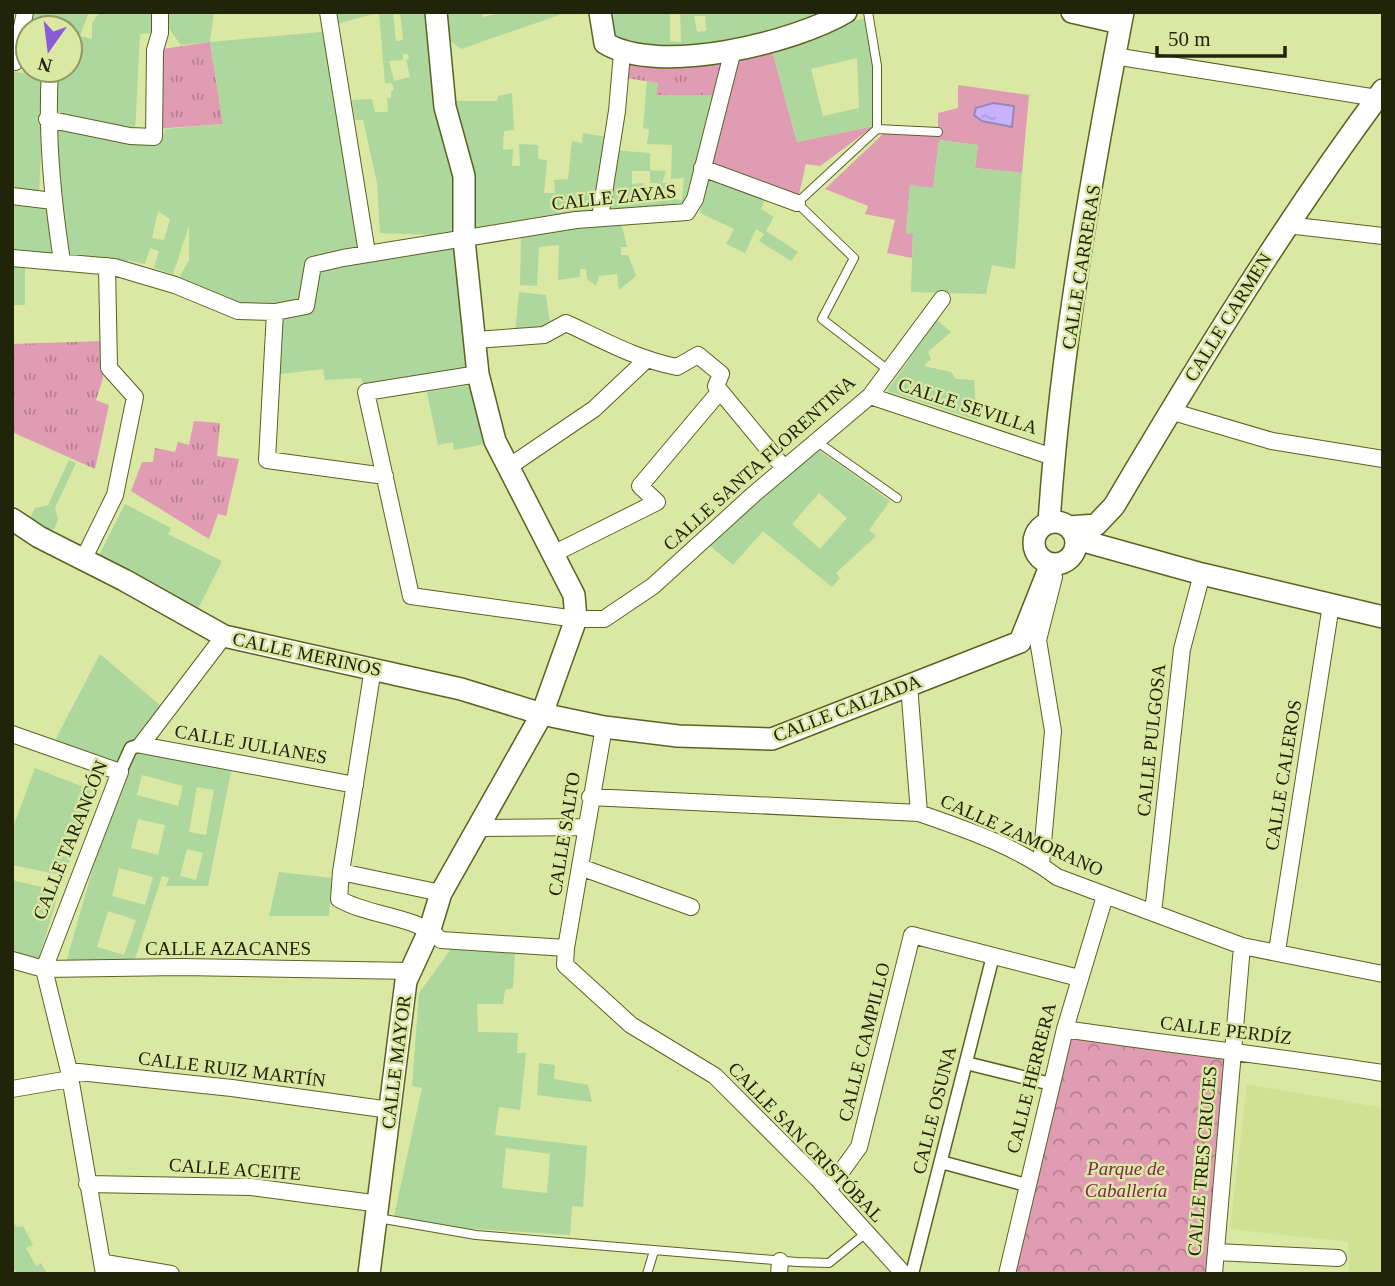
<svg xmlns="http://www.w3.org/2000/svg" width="1395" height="1286" font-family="'Times New Roman',serif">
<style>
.built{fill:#d1e093}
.grass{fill:url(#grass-tufts)}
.park{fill:url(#park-crowns)}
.garden{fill:#e09cb3}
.water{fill:url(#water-ripples);stroke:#9687b5;stroke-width:2}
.building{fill:#add79d;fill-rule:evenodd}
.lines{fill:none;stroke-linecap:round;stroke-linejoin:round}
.service-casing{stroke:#596321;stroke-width:10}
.pedestrian-casing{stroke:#596321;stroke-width:15}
.minor-casing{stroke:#596321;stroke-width:18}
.tertiary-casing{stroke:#596321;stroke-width:24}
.service{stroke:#fff;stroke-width:8}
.pedestrian{stroke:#fff;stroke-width:12}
.minor{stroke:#fff;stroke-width:16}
.tertiary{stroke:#fff;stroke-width:21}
.labels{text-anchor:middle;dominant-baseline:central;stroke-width:5;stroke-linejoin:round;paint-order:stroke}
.street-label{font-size:19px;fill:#202408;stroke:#dae8a3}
.park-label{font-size:19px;font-style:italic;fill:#862350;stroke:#dae8a3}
</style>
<defs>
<pattern id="grass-tufts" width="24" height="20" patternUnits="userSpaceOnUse" patternTransform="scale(1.75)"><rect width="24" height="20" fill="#e09cb3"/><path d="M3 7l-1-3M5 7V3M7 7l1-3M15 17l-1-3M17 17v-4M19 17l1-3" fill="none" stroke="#b57f90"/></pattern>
<pattern id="park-crowns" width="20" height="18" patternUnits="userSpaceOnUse" patternTransform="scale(1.75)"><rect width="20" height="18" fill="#e09cb3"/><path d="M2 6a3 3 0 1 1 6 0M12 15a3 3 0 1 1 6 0" fill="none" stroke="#b57f90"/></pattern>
<pattern id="water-ripples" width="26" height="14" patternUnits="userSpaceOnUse" patternTransform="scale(1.75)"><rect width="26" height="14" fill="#c8b1ff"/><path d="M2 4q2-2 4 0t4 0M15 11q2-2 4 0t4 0" fill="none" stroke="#ac98d9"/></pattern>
</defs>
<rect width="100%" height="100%" fill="#dae8a3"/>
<!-- built -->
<path class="built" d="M1247 1084 1383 1108V1274H1349L1348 1242 1230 1229Z"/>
<!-- grass -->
<path class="grass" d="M210 42 223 124 154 129 155 50Z
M733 50 721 95H656L658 83 619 77 622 53Z
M103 341V378L96 400 109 405 95 469 12 432V344Z
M194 421 220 423 217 456 239 459 226 516 218 514 209 539 131 491 142 462H153L155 448 175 452 178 442 189 445Z"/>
<!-- park -->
<path class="park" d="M1065 1029 1232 1051 1214 1274H1008Z"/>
<!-- garden -->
<path class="garden" d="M770 43 797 142 874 126 820 166 806 164 797 203 702 168 733 50Z
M958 85 1029 95 1022 173 975 168 978 145 939 140 933 188 910 186 906 233 913 234 912 258 887 253 895 220 865 214 868 206 825 189 883 134 938 135V113L958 108Z"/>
<!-- water -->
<path class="water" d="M993 103 1014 106 1012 127 982 121 974 115 976 108Z"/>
<!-- building -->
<path class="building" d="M30 12H89L80 36 92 39V23L100 12H157L154 33 140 34 135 133 59 119 54 111 59 70H70V28H28V56L21 54Z
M164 12H214L210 42 181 45 164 22Z
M335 12H377V13L337 24Z
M379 12H393L396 41 403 40 400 12H429L458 181 462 236 380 233 377 183 363 120H355L352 100 372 99 375 112H388L387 98H391V91L394 90 392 83H385ZM403 54H408L409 60 406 59 410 77 394 81 389 61 403 60Z
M444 12H483V17L505 12 565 13 461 49 445 37Z
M611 12H670V41L681 42 680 12H812L814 25 682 54 620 42 612 31ZM694 16H705L706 31 697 32Z
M869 17 877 66 874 126 797 142 770 43ZM857 58 859 108 823 116 811 69Z
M331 31 367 253 464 240 478 374 366 392 361 378 325 380 323 369 272 375 275 312 238 311 175 285 189 260V226L173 274 154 268 159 251 150 248 145 264 127 260 126 264 66 259 56 125 129 143 161 142 165 129 223 124 210 42ZM158 211 170 219 164 240 152 238Z
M12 72 44 75 39 198 12 195Z
M647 81 658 83 656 95H714L694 193 676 210H603L613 150 650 153V170L666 171 662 183H672L675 199 682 200 684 178 671 179 672 145 647 144 649 129 643 128ZM632 171H650V183H657V195H644L643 183 632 184Z
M512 93 514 130 504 131 503 150 513 149 512 166H520L519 144 538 145V159L547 160 544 193H555L554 180 568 179 572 141 582 143 583 133 607 137 596 214 470 232 449 101H497L498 96Z
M939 140 978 145 975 168 1022 173 1015 269 992 265 986 294 911 292 913 234H906L910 185 933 188Z
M707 176 767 196 761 209 774 217 766 231 798 252 791 261 759 241 764 234 756 229 745 253 726 244 734 229 700 213Z
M12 204 48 206 51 255 12 253Z
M621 222 627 247H621V255H628L636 276 619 290 617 274 599 276 596 286 587 279 586 269H580V277L558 280 559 245 539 247 537 286 520 285 521 234Z
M12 262 25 263V305H12Z
M519 292 546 295 551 331 515 334Z
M937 320 951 332 928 352 931 359 924 366 951 372 956 379 974 380 977 420 887 391Z
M471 385 485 444 454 450 453 442 438 445 427 392Z
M812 445 890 501 869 530 876 536 836 573 840 578 832 587 763 531 733 565 703 540ZM819 493 847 518 820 549 792 524Z
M69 460 76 463 55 508 58 520 54 529 43 532 33 527 31 516 35 508 48 505Z
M125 504 171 528 168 534 222 561 197 611 96 561Z
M100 654 162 707 110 768 51 748Z
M131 748 233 762 208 886H166L169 878 162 876 132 968 65 966 120 772ZM142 775 183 786 178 806 137 795ZM197 787 214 790 206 835 189 832ZM138 819 165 825 158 855 131 848ZM187 849 203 853 196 880 180 876ZM119 868 153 877 145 905 112 896ZM108 911 136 920 124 955 97 947Z
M35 768 91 790 65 876 12 865V830Z
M279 872 332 878 329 916H269Z
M12 880 59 891 39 958 12 952Z
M451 949 515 953 513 988 505 990 503 1004H477L478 1032 518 1033 517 1053H526L520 1110 499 1107 495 1135 587 1146 583 1207 572 1206 570 1235 461 1228 394 1216 422 1088 412 1086 419 993ZM506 1148 550 1154 547 1193 502 1188Z
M539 1063 555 1065 554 1079 588 1085 592 1102 537 1095Z
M12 1221 17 1227 23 1226 33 1245 26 1248 36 1266 41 1263 47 1274H17L12 1265Z"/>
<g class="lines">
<!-- service casing -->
<g class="service-casing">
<path id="service" d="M868 12 877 66V129L797 203 854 258 822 319 888 370
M877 129 938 132
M816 441 897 498
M378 1218 476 1235 797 1262 829 1263 866 1233
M647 1274 654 1251"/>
</g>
<!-- pedestrian casing -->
<g class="pedestrian-casing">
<path id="pedestrian" d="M120 772 131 748 141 745
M966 1063 1051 1084
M941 1162 1026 1185
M912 1274 993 956"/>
</g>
<!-- minor casing -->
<g class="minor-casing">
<path id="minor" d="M328 12 367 253
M1114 56 1377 98
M15 62 25 12
M50 70C46 135 52 197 62 261
M47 119 130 136 154 137 155 50 160 33V12
M702 168 797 203
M12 196 53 201
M600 218 617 111 622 53
M1287 225 1383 236
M12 258 114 267 175 285 238 311 275 312 306 306 313 265 343 258 576 220 687 212 695 199 733 50
M275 312 267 460 385 476
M475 340 544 335 566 323C603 340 636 359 677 367L698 355 721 374 716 386 784 468
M478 374 366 392 411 596 576 619H604L653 586 754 494 870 396 942 299
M870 396 1053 457
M1170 411 1272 441 1383 459
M510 466 594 409 646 360
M555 553 657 502 640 486 720 391
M83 560 115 495 135 397 109 368 107 266
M224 636 141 745 355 785
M909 685 919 813
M12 734 120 772 44 969
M590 797 919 813C965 829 1018 847 1057 877L1242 946 1383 974
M479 828 586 827
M1041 865 1053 731 1038 640 1054 577
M580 867 691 907
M341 872 373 668
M441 893 341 872 339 899C370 917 416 915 441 940L566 948 565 965 631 1025 715 1076 817 1178 904 1274
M1153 913 1182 649 1202 574
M566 948 604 727
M1277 951 1331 605
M12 960 44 969 181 967 411 971
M44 969 69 1071 104 1274
M1065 1029C1171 1045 1277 1056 1383 1073
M69 1071 232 1088 390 1110
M12 1089 70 1079
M87 1184 251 1187 380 1204
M828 1190 859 1147 912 935 1079 978
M1216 1252 1338 1258
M105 1263 171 1274
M779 1274 780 1261
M1007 1274 1065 1029 1105 896
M1214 1274 1242 946"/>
</g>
<!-- tertiary casing -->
<g class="tertiary-casing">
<path id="tertiary" d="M600 12 605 43C658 76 794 43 846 12
M1072 12 1120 23
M12 519 39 537 124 580 224 636 461 689 542 714 604 727 678 736 772 739 1020 642 1051 564
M1034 543a21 21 0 1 1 42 0a21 21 0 1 1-42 0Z
M1049 523C1060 352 1091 180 1123 12
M1069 527 1096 525 1114 506C1198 364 1284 223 1383 90
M1076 539 1202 574 1383 617
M369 1274 406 981 430 929 441 893 542 714 576 619 574 595 495 441 478 374 464 240V176L445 107 436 12"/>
</g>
<!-- service -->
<use href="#service" class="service"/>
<!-- pedestrian -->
<use href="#pedestrian" class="pedestrian"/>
<!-- minor -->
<use href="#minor" class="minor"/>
<!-- tertiary -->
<use href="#tertiary" class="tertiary"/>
</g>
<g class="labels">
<!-- street labels -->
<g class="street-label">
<text transform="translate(614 197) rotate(-6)">CALLE ZAYAS</text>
<text transform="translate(1081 267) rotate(-81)">CALLE CARRERAS</text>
<text transform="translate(1228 317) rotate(-58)">CALLE CARMEN</text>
<text transform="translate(968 406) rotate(18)">CALLE SEVILLA</text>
<text transform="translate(759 463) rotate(-42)">CALLE SANTA FLORENTINA</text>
<text transform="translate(307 654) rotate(12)">CALLE MERINOS</text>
<text transform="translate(847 708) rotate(-21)">CALLE CALZADA</text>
<text transform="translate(1151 740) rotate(-84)">CALLE PULGOSA</text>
<text transform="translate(251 744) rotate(10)">CALLE JULIANES</text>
<text transform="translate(1283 775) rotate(-81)">CALLE CALEROS</text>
<text transform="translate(564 834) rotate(-81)">CALLE SALTO</text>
<text transform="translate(1022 835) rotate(24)">CALLE ZAMORANO</text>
<text transform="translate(70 840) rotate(-68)">CALLE TARANCÓN</text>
<text x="228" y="948">CALLE AZACANES</text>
<text transform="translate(1226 1030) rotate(7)">CALLE PERDÍZ</text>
<text transform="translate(864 1042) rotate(-76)">CALLE CAMPILLO</text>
<text transform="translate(396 1062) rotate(-83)">CALLE MAYOR</text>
<text transform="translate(232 1069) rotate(7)">CALLE RUIZ MARTÍN</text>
<text transform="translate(1031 1078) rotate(-76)">CALLE HERRERA</text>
<text transform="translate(934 1110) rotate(-76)">CALLE OSUNA</text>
<text transform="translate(806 1142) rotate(46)">CALLE SAN CRISTÓBAL</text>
<text transform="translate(1202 1161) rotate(-85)">CALLE TRES CRUCES</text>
<text transform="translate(235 1169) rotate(4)">CALLE ACEITE</text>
</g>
<!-- park labels -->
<g class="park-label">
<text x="1126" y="1168">Parque de<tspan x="1126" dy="22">Caballería</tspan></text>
</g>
</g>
<!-- border -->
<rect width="1395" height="1286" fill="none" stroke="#202408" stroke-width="28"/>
<!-- north arrow -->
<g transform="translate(49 49) rotate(194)"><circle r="33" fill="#dae8a3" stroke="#909a65" stroke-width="2"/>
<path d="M0-5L12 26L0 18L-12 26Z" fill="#895cd6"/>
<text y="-10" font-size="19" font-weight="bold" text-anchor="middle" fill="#202408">N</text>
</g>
<!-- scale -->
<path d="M1157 46v10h128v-10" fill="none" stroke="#202408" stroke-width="3.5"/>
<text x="1168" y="46" font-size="21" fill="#202408" stroke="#dae8a3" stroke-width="5" paint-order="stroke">50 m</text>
</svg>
